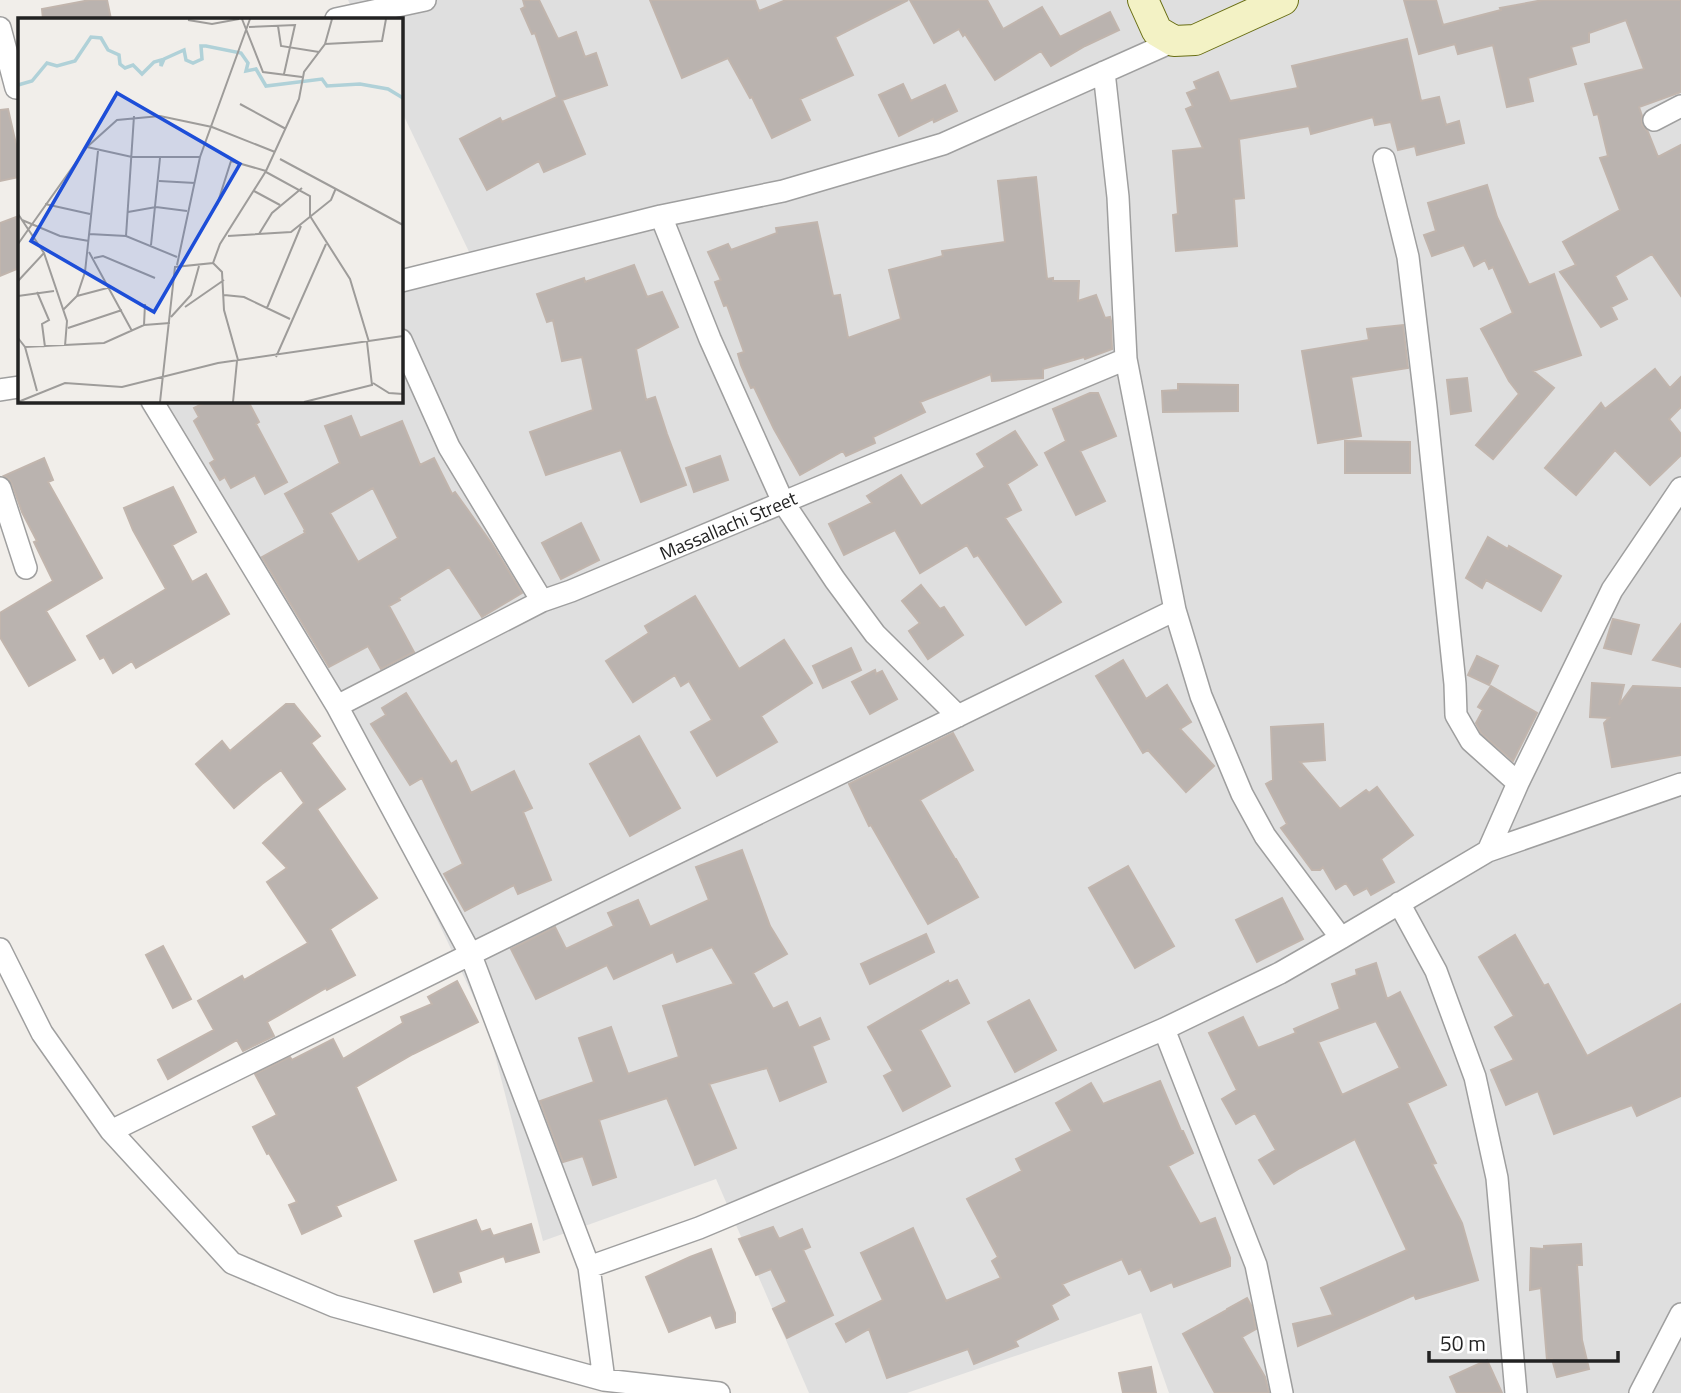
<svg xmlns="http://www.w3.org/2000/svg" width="1681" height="1393" font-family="'Titillium Web',sans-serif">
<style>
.residential{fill:#dfdfdf}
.building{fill:#bab3af;stroke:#c1b5ad;stroke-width:2;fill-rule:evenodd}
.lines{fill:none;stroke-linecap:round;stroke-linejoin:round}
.street-casing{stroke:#9f9f9f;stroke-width:24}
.secondary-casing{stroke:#696e13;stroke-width:32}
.street{stroke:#fff;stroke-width:21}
.secondary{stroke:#f3f2c5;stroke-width:30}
.labels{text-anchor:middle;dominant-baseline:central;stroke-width:5;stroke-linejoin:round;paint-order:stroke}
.street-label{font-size:19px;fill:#222;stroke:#fff}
.inset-river{fill:none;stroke:#b0d1d8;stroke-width:3.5}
.inset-road{fill:none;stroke:#9e9c9a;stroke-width:2}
.view{fill:#1d4ed8;fill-opacity:0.15;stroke:#1d4ed8;stroke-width:3.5}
.inset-edge{fill:none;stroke:#222;stroke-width:3.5}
</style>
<rect width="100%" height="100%" fill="#f1eeea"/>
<!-- residential -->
<path class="residential" d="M348 0H1681V1393H1169L1141 1313 907 1393H809L716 1179 543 1241 488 1028 337 706 137 401H401V279L472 258 401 110V19H357Z"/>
<!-- building -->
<path class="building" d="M90 0H107L111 19H43L42 9Z
M523 0H539L558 39 576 32 585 57 596 53 607 85 562 100 585 154 544 172 539 161 487 190 460 139 500 118 502 122 557 97 535 33 532 34 521 9 525 7Z
M650 0H755L759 11 786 0H908L835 37 853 75 800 99 810 120 772 138 752 97 750 98 728 58 682 78Z
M910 0H987L1003 29 1042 7 1060 37 1110 12 1119 30 1085 46 1051 66 1041 51 995 80 965 34 963 36 959 29 934 43Z
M1404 0H1436L1443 25 1501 10 1500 8 1543 0H1681V92L1639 107 1642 116V125L1648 132 1658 157 1681 145V296L1652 254 1615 276 1627 299 1611 307 1617 319 1601 327 1560 272 1576 265 1563 242 1620 210 1600 158 1608 156 1598 114 1594 115 1585 84 1644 69 1626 20 1589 33V42L1571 47 1576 64 1528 78 1533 101 1507 107 1493 45 1458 54 1455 44 1419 54Z
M1407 39 1421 101 1439 97 1446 125 1459 121 1464 143 1417 155 1415 146 1398 150 1391 122 1375 125 1373 117 1311 134 1309 126 1239 139 1244 198 1234 199 1237 246 1176 251 1173 215 1178 214 1173 151 1203 148 1186 109 1193 106 1187 93 1197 89 1194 82 1218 72 1230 101 1298 88 1292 66Z
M903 84 911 101 945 85 957 111 934 122 933 119 899 136 879 95Z
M8 109 19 157V177L0 181V110Z
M1036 177 1047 279 1053 278V281H1079L1078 301 1096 295 1105 318 1110 317 1111 321 1112 349 1085 359 1084 357 1043 369V378L992 381 991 374 920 402 925 412 873 437 875 443 846 456 843 451 800 475 774 429 754 387 751 388 741 365 738 354 744 352 727 305 724 306 715 282 721 280 708 252 728 244 731 250 777 233 776 228 817 222 833 296 840 295 848 338 901 319 889 270 943 256 942 251 1005 242 998 181Z
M1487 185 1497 217 1529 285 1554 274 1581 355 1533 371 1554 388 1493 459 1476 445 1519 394 1509 381 1481 329 1513 313 1493 267 1489 269 1485 260 1474 266 1464 245 1432 256 1424 235 1436 231 1428 203Z
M19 216V268L0 276V223Z
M634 265 647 297 662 292 678 327 636 349 646 400 655 397 667 434 686 485 641 502 621 450 546 475 530 432 593 410 582 357 562 361 553 320 547 322 537 294 584 278 585 282Z
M1403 325 1408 368 1351 377 1361 436 1318 443 1302 351 1369 340 1367 329Z
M1655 369 1670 388 1681 377V407L1669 419 1681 434V455L1650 485 1615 450 1576 495 1545 468 1601 403 1605 409Z
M1467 378 1471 411 1451 414 1447 380Z
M1178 384 1238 385V411L1163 412 1162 391 1178 390Z
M1090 393H1098L1116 436 1080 451 1105 501 1076 515 1045 453 1066 441 1053 409Z
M208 401H248L259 422 256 424 287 482 265 494 255 475 231 488 225 477 220 480 210 463 215 460 194 421 199 417 194 408Z
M351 416 360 438 402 421 420 465 434 458 452 494 455 492 492 544 522 593 482 617 449 567 399 598 400 600 389 606 414 652 381 669 368 646 329 667 262 557 305 533 304 531 305 530 285 494 340 463 325 426ZM373 488 398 538 358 562 330 513Z
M1015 431 1037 465 1007 484 1021 510 1005 518 1061 602 1026 625 978 555 974 557 967 545 920 573 895 530 844 555 829 524 872 503 867 496 901 475 921 506 985 467 977 454Z
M1345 441 1410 442V473H1345Z
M720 456 728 480 694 492 686 468Z
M44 458 53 480 48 482 102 578 46 611 75 660 29 686 0 637V613L53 581 34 542 37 541 22 512 12 484 9 479 4 476Z
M173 487 196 532 172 545 192 582 206 574 229 614 136 668 132 661 113 673 104 657 100 659 87 636 166 589 133 530 124 508Z
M581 523 599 560 561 579 542 543Z
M1488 537 1508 549 1509 546 1561 576 1541 611 1486 580 1482 588 1466 578Z
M921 585 940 609 944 607 963 635 928 659 909 631 920 623 902 601Z
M695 596 739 669 784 640 812 683 761 716 777 742 717 776 691 732 712 720 689 681 681 686 675 675 633 702 606 661 649 633 645 626Z
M1613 619 1639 625 1631 654 1604 648Z
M1681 624V667L1653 660Z
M851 648 861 670 823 688 813 666Z
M1477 656 1498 666 1489 685 1468 675Z
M1123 660 1146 699 1167 685 1191 722 1180 729 1214 766 1186 792 1148 750 1143 753 1096 676Z
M875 670 876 674 882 671 897 699 870 714 852 682Z
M1592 683 1624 685 1619 705 1633 686 1681 688V755L1612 767 1604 723 1609 718 1590 717Z
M1491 686 1537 713 1513 761 1481 733 1476 723 1483 710 1478 707Z
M406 693 451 764 456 761 471 793 514 771 532 808 523 812 551 880 518 894 514 885 465 911 444 874 463 864 422 778 410 785 371 724 386 715 382 708Z
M286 704H294L320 736 311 743 345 789 317 809 377 898 330 929 355 975 327 990 326 988 267 1022 274 1036 243 1051 237 1040 168 1079 158 1060 214 1030 198 1001 242 976 244 980 308 943 267 882 287 868 263 843 304 803 281 770 262 784 234 808 196 764 222 741 230 751Z
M1323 724 1325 760 1300 762 1340 809 1366 790 1369 793 1377 787 1413 835 1381 859 1394 882 1371 895 1367 888 1354 895 1346 883 1336 889 1323 867 1320 870H1312L1281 828 1287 824 1266 784 1273 780 1271 727Z
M953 733 973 770 920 800 955 859H956L978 897 928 924 871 825 869 826 849 784Z
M639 736 680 808 630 836 590 764Z
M742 850 770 926 787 954 753 973 773 1009 787 1002 799 1028 820 1018 829 1039 812 1046 826 1082 780 1101 767 1068 709 1084 736 1148 695 1165 667 1098 599 1120 616 1177 593 1185 583 1156 563 1162 540 1101 594 1082 579 1038 611 1027 628 1074 679 1057 663 1006 734 984 712 947 677 962 673 952 614 979 607 965 536 999 511 949 555 927 566 949 614 926 608 913 638 900 650 927 709 900 696 867Z
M1128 866 1174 946 1135 968 1089 888Z
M1282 898 1303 939 1257 962 1236 920Z
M926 934 934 952 870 984 861 964Z
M1515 935 1544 986 1548 984 1587 1056 1681 1004V1096L1637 1116 1632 1105 1554 1134 1538 1091 1506 1105 1491 1070 1514 1060 1495 1027 1514 1016 1479 957Z
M163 946 191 999 173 1008 146 955Z
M1376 963 1387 999 1400 992 1446 1085 1407 1103 1436 1163 1432 1164 1462 1223 1478 1280 1416 1299 1414 1295 1298 1346 1293 1324 1333 1315 1321 1288 1407 1250 1355 1139 1300 1168 1274 1184 1259 1160 1276 1150 1255 1113 1236 1124 1222 1099 1237 1090 1209 1033 1243 1017 1258 1048 1296 1033 1294 1029 1340 1009 1332 984 1357 975 1356 970ZM1376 1021 1400 1068 1342 1095 1318 1042Z
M957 980 969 1003 920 1030 950 1086 903 1111 884 1076 893 1071 868 1027 948 981 949 984Z
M457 981 478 1022 413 1054 356 1087 396 1180 336 1206 341 1216 302 1234 289 1205 297 1202 269 1153 267 1154 253 1127 277 1115 255 1074 290 1057 292 1060 333 1039 343 1059 403 1023 401 1017 432 1004 428 997Z
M1029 1000 1056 1050 1015 1072 988 1022Z
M1160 1081 1181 1131H1183L1193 1153 1168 1166 1200 1224 1215 1218 1230 1258V1266L1174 1287 1172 1282 1151 1291 1141 1269 1129 1274 1122 1259 1062 1284 1069 1295 1051 1305 1058 1319 1015 1341 1018 1346 974 1364 968 1349 887 1378 869 1329 846 1342 836 1324 883 1300 861 1253 913 1228 946 1301 1001 1278 992 1261 998 1257 967 1199 1022 1171 1016 1159 1072 1131 1056 1103 1091 1083 1103 1104Z
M476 1220 481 1232 490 1229 493 1236 531 1224 539 1252 506 1262 504 1256 458 1272 461 1282 434 1292 415 1241Z
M773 1227 779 1239 802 1229 810 1247 803 1250 833 1315 787 1338 773 1309 787 1302 771 1269 756 1275 739 1239Z
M1581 1244 1582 1265H1577L1582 1340 1589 1369 1557 1377 1552 1359 1547 1360 1541 1288 1530 1290 1531 1248 1544 1249V1246Z
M711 1249 735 1313V1322L716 1328 711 1315 669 1332 646 1277 690 1257Z
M1247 1298 1251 1305 1256 1329 1242 1337 1265 1377 1269 1393H1215L1183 1334 1227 1310V1309Z
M1487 1360 1502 1393H1457L1450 1377Z
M1151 1367 1156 1393H1123L1119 1373Z"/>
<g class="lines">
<!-- street casing -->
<g class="street-casing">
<path id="street" d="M336 19 425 0
M0 28 16 88H19
M1104 72 1118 197 1126 359 1175 610 1201 696 1242 794 1265 836 1341 938
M1654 120 1681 106
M1384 159 1408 257 1426 407 1455 684 1456 715 1471 741 1518 783
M661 216 710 339 783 502 835 580 875 634 958 716
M401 281 661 216 783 191 943 144 1174 41
M401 340 449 447 542 601
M0 390 19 387
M152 401 337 706 470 953 589 1267 604 1380
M0 488 26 568
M337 706 542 601 571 591 1126 359
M1488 851 1518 783 1612 590 1681 488
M1399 903 1436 971 1475 1077 1497 1178 1516 1393
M0 949 42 1033 111 1131 232 1263 334 1306 604 1380 719 1393
M1164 1029 1256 1265 1282 1393
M111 1131C465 955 820 784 1175 610
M589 1267 699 1228 890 1148 1164 1029 1280 973 1341 938 1488 851 1681 784
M1640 1393 1681 1314"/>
</g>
<!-- secondary casing -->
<g class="secondary-casing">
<path id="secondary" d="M1143 0 1157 31 1174 41 1195 40 1283 0"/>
</g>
<!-- street -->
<use href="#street" class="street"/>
<!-- secondary -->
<use href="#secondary" class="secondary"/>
</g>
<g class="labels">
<!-- street labels -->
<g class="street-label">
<text transform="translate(728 525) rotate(-23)">Massallachi Street</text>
</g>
</g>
<!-- overview -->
<g transform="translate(18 18)">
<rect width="385" height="385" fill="#f1eeea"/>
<path class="inset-river" d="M0 67 14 63 29 45 39 48 57 43 73 19 83 20 90 32 101 37 102 46 107 50 115 47 124 56 136 44 143 42V48L146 41 166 32 168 42 175 45 184 41 183 28H188L223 35 230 45 228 53 238 51 248 68 304 61 309 68 342 66 370 71 385 80"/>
<path class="inset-road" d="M224 1 245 54 284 59M170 2 194 6 221 1M260 8 263 28 301 34M231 9 277 7 266 56M307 26 364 23 368 1M222 86 268 111M69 129 114 139H182M262 141 385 207M248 154 292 178V198L332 261 351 324M141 163 177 165M236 173 262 187M27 186 72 196M199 187 213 143 248 153M110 194 138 189 169 193M0 196 26 235 49 303 47 328M4 202 42 218 71 223M71 216 108 218 159 239M241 216 254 195 284 170M108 218 116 98M210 218 273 214 313 182 318 170M0 226 69 129 99 102 142 98 194 109 257 134M133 227 142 140M71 234 114 313M76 240 85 238 137 260M195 245 204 254 206 292 220 342M159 247 182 139 232 1M0 263 26 235M19 274 31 302 24 306 27 329M206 277 226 279 272 301M0 278 36 273M59 278 93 269M167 289 206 262M249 290 283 208M45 292 59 278 67 254 80 133M153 299 173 277 181 248M126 307 127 286M50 310 104 292M0 320 7 329 19 373M7 329 86 325 126 307 152 305M258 339 308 226M355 365 371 375 385 376M0 384 47 365 104 369 200 345 385 318M142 384 157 249 195 245 202 226 248 153 281 81 286 54 307 26 314 1M215 384 219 343M286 384 354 367 349 324"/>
<path class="view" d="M99 75 222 146 136 294 13 223Z"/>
<rect width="385" height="385" class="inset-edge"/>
</g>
<!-- scale -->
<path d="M1429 1351v10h189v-10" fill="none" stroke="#222222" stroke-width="3.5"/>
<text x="1440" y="1351" font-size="21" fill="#222222" stroke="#ffffff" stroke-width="5" paint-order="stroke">50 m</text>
</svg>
